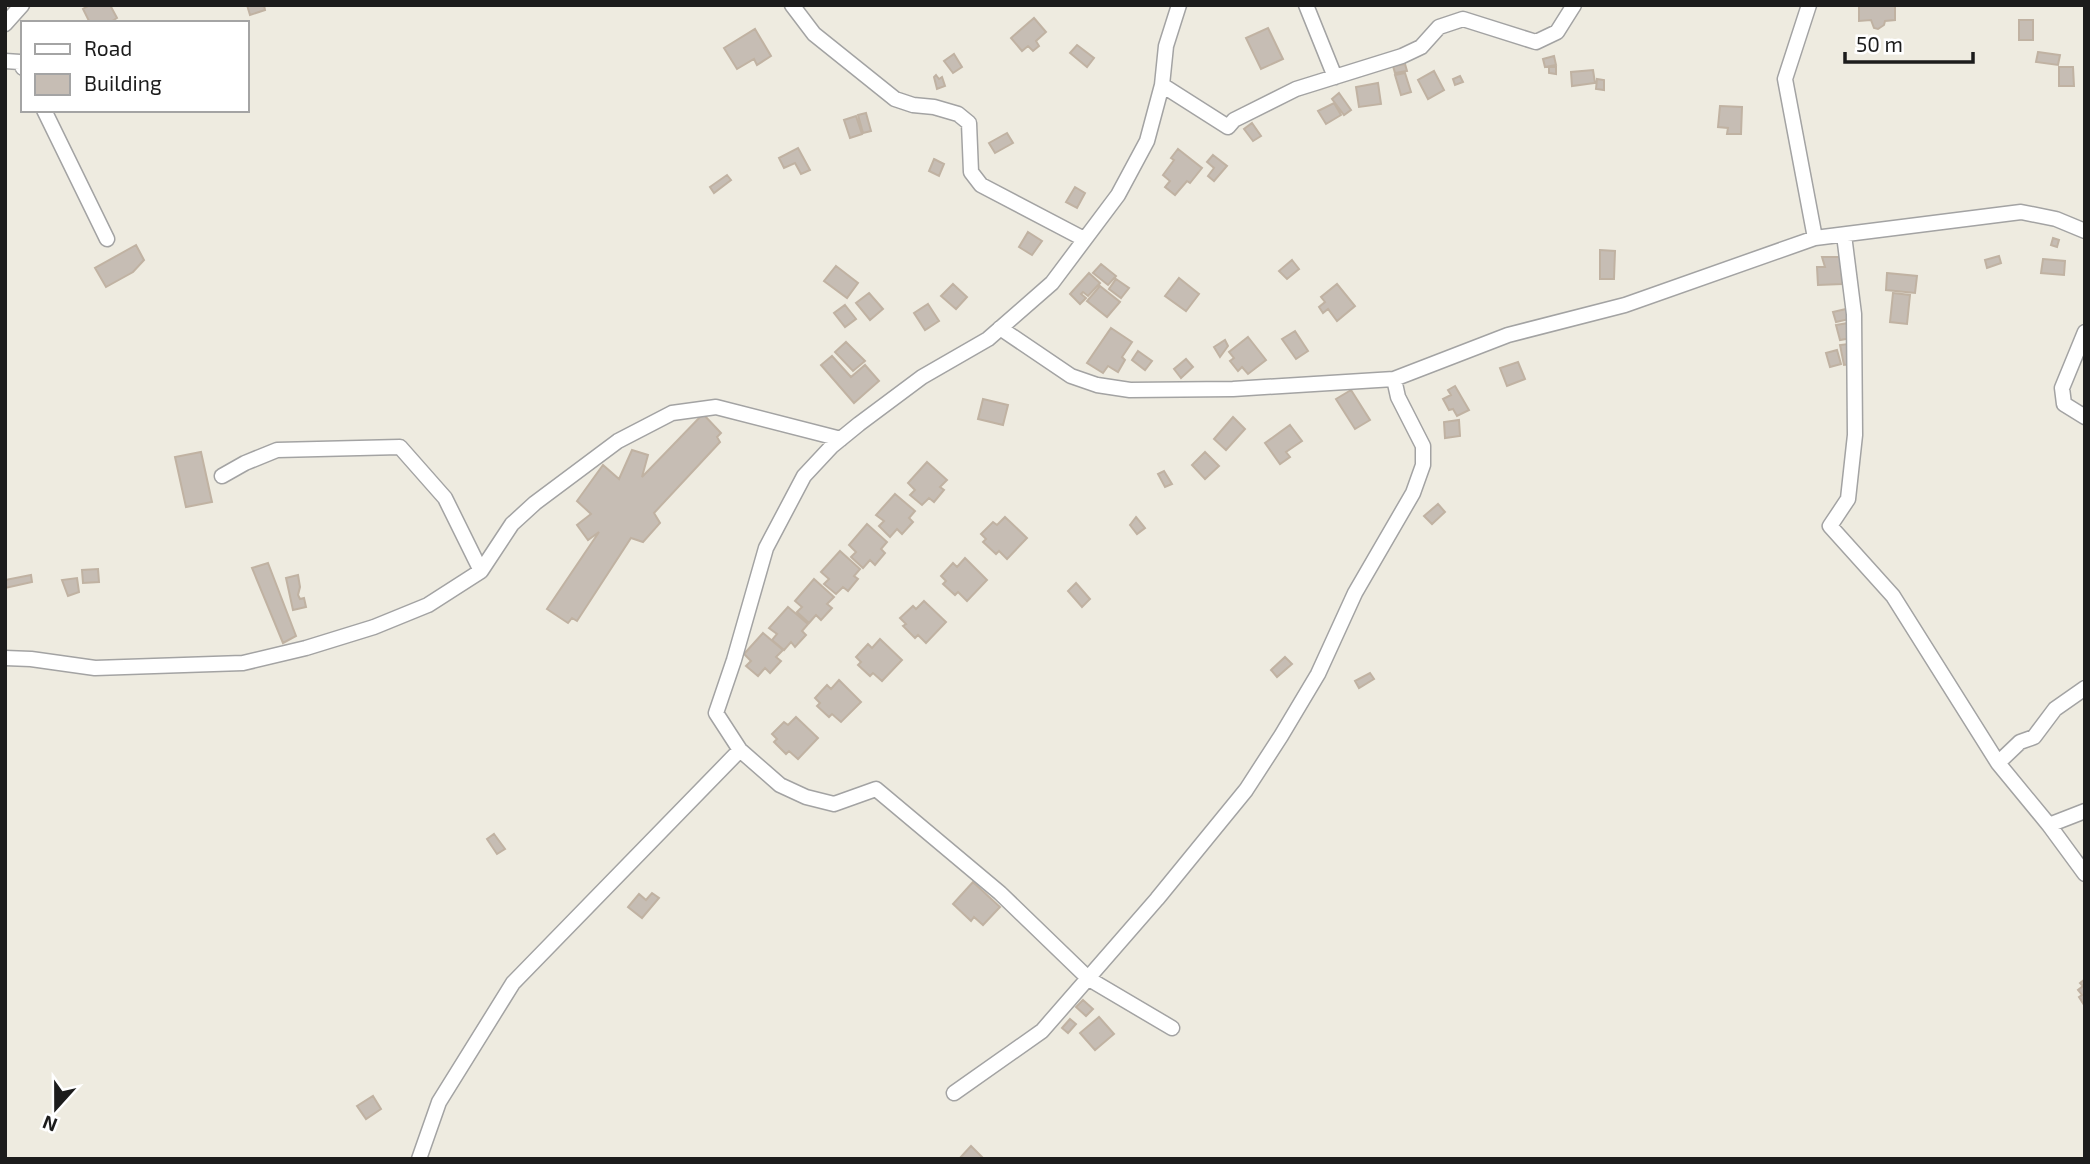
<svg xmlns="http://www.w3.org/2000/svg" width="2090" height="1164" font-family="'Exo 2',sans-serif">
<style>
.building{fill:#c6bdb4;stroke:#c0b2a2;stroke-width:2}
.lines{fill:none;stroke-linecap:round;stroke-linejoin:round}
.minor-casing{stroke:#a3a3a3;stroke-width:17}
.minor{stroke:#fff;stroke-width:14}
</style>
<rect width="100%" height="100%" fill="#eeebe0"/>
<!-- building -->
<path class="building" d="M90 5H110L117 18 109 23H90L83 9Z
M247 5H264L265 10 250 15Z
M1859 5H1895V20L1885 21 1884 25 1878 29 1874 28 1871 20 1859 21Z
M1034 18 1046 32 1036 41 1039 46 1033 51 1028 46 1022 51 1011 38Z
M2019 20H2033V40H2019Z
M1268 28 1283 59 1261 69 1246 38Z
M755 29 771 56 757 65 754 59 737 69 724 48Z
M1077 45 1094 58 1087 67 1070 53Z
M2038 52 2060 55 2058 65 2036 62Z
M954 54 962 67 953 73 944 61Z
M1554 56 1556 65 1545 67 1543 59Z
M1405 64 1407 71 1395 73 1393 66Z
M1549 67H1556V74L1549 73Z
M2059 67H2073L2074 86H2059Z
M1593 70 1595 83 1572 86 1571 72Z
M1434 71 1444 90 1428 99 1418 80Z
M1405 73 1411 92 1401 95 1395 75Z
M936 75 939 79 942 77 945 86 937 89 934 77Z
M1460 76 1463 82 1455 85 1453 79Z
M1597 79 1604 80V90L1596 89Z
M1378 83 1381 104 1359 107 1356 87Z
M1339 93 1351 110 1344 115 1332 99Z
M1334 103 1341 115 1326 124 1318 111Z
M1720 106 1742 107 1741 134H1727L1728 128 1718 127Z
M866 113 871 131 863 133 858 115Z
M856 116 862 134 850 138 844 120Z
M1252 123 1261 136 1253 141 1244 129Z
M1007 133 1013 143 995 153 989 143Z
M798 148 810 170 801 174 795 163 784 168 779 158Z
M1178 149 1202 168 1190 183 1187 181 1175 195 1165 187 1170 181 1163 175 1174 160 1171 158Z
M1213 155 1227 166 1214 181 1208 176 1214 168 1207 162Z
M934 159 944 164 939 176 929 171Z
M727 175 731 180 714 193 710 187Z
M1075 187 1085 193 1077 208 1066 202Z
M1028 232 1042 241 1032 255 1019 247Z
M2053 238 2059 240 2057 247 2051 245Z
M136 245 144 260 133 272 106 287 95 268Z
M1600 250 1615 251 1614 279H1600Z
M1999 256 2001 263 1987 268 1985 260Z
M1822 257H1841L1842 284 1818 285 1817 267H1825Z
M2043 259 2065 261 2064 275 2041 273Z
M1292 260 1299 269 1287 279 1279 271Z
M1101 264 1116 276 1108 285 1093 273Z
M836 266 858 283 847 298 824 281Z
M1089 273 1100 283 1088 296 1083 292 1081 294 1086 298 1080 304 1070 294Z
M1887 273 1917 276 1915 293 1886 290Z
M1179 278 1199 294 1186 311 1165 296Z
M1116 279 1129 288 1121 298 1109 289Z
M953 284 967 297 956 309 941 296Z
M1337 284 1355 306 1337 321 1328 309 1323 313 1319 307 1325 302 1321 297Z
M1100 286 1120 302 1107 317 1087 301Z
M869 293 883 309 870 320 856 303Z
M1893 293 1910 295 1907 324 1890 322Z
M928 304 939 321 925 330 914 313Z
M845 305 856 319 845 327 834 313Z
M1846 309 1849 319 1836 322 1833 312Z
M1848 323 1852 338 1840 340 1836 325Z
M1111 328 1132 342 1122 357 1125 360 1118 372 1108 366 1103 373 1087 363Z
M1295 331 1308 351 1296 359 1282 339Z
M1248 337 1266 360 1248 374 1242 367 1238 371 1230 361 1234 358 1229 352Z
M1225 340 1228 346 1220 357 1214 347Z
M846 342 865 361 853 371 835 352Z
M1848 344 1852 364 1844 365 1840 345Z
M1837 350 1841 364 1830 367 1826 353Z
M1138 351 1152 361 1145 370 1132 360Z
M832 356 851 377 865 365 879 381 854 403 821 365Z
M1186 359 1193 367 1181 378 1174 369Z
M1518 362 1525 379 1507 386 1500 368Z
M1455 386 1469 410 1457 416 1453 409 1449 410 1443 399 1451 395 1448 390Z
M1351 390 1370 420 1355 429 1336 399Z
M983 399 1008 405 1003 425 978 419Z
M703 414 721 433 717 437 720 442 654 513 660 523 643 542 631 538 577 621 572 618 568 623 547 609 599 532 588 540 577 525 591 514 577 501 603 465 619 479 632 450 648 455 642 477Z
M1233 417 1245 429 1226 450 1214 439Z
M1459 420 1460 436 1445 438 1444 422Z
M1290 425 1302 441 1286 452 1290 457 1280 464 1265 443Z
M201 452 212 502 186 507 175 457Z
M1205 452 1219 466 1205 479 1192 465Z
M927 462 947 480 940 487 944 490 934 502 929 498 922 505 910 495 915 490 908 483Z
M1164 471 1172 484 1165 487 1158 474Z
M895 494 915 511 909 518 913 522 902 534 897 529 890 537 879 526 884 521 876 515Z
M1438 504 1445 512 1432 524 1424 516Z
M1005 517 1027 538 1007 559 999 551 996 554 983 542 986 539 981 534 993 522 997 525Z
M1136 517 1145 528 1137 534 1130 525Z
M867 524 887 542 881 549 885 553 875 565 870 560 863 568 851 557 856 552 849 545Z
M840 551 860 569 854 576 858 579 848 591 843 587 836 594 824 584 829 579 821 572Z
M965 558 987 580 967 601 958 592 955 595 943 584 946 581 941 576 953 563 957 567Z
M268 563 296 636 283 643 252 568Z
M98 569 99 582 83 583 82 570Z
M31 575 32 582 5 588V580Z
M298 575 300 587 298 595 300 599 304 598 306 607 293 610 286 578Z
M77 578 79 592 68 596 62 580Z
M814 579 834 597 827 604 832 608 821 620 816 615 809 623 797 612 802 607 795 601Z
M1076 583 1090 599 1082 607 1068 591Z
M924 601 946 622 926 643 918 635 915 638 903 626 906 624 900 618 913 606 916 609Z
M788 607 808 624 802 631 806 635 795 647 791 642 784 650 772 640 777 634 769 628Z
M763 633 783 650 776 657 781 661 770 673 765 668 758 676 746 666 751 661 744 654Z
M880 639 902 660 882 681 873 673 870 676 858 665 861 662 856 657 868 644 872 648Z
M1285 657 1292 664 1277 677 1271 670Z
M1370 673 1374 679 1359 688 1355 681Z
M839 680 861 702 841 722 832 714 829 717 817 706 820 703 815 698 827 685 831 689Z
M796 717 818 738 798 759 789 751 786 754 774 742 777 739 772 734 784 722 788 725Z
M494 834 505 849 497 854 487 839Z
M973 882 1000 907 983 925 974 917 971 921 953 904Z
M652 893 659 898 642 918 628 907 639 894 646 900Z
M2085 979V1004L2084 1005 2079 997 2082 995 2078 990 2083 986 2080 983Z
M1083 1000 1093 1009 1086 1016 1076 1007Z
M1099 1017 1114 1034 1095 1050 1080 1033Z
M1070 1019 1076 1024 1068 1033 1062 1028Z
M373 1096 381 1109 366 1119 357 1106Z
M971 1146 984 1159H959Z"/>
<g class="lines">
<!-- minor casing -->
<g class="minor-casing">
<path id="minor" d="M792 5 814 34 895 99 913 105 934 107 958 114 969 123 971 172 981 185 1084 239
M1306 5 1335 77
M1809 5 1785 79 1815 238
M5 24 22 5
M5 61 20 62 23 68
M1162 85 1228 127 1234 120 1296 89 1402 56 1421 47 1439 27 1463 19 1536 42 1557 32 1574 5
M44 110 107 239
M1844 235 1854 314 1855 435 1848 499 1830 526 1893 596 1998 763 2049 825 2085 874
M1000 328 1071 376 1097 385 1130 390 1233 389 1394 379 1508 335 1625 305 1815 238 2021 212 2056 219 2085 231
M2085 332 2062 388 2064 404 2085 417
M222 476 245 463 277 450 400 447 445 498 481 571
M5 658 31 659 95 668 243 663 306 648 374 627 428 605 481 571 512 524 535 503 618 441 672 413 716 407 841 439
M1998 763 2020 742 2034 737 2055 709 2085 688
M2049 825 2085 811
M1172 1028 1089 979 1000 893 876 789 834 804 806 797 780 785 740 750 716 713 734 660 766 548 804 476 832 446 859 424 922 377 988 339 1052 283 1118 195 1147 141 1162 85 1166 46 1179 5
M954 1093 1042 1031 1157 899 1246 790 1281 736 1318 674 1355 593 1413 493 1423 465V446L1398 397 1394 379
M419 1159 439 1102 513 983 740 750"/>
</g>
<!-- minor -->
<use href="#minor" class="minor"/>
</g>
<!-- border -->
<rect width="2090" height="1164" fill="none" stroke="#1c1c1c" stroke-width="14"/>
<!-- legend -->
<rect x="21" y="21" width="228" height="91" fill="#ffffff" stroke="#a4a4a4" stroke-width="2"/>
<rect x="35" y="44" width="35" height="10" fill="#ffffff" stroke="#a4a4a4" stroke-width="2"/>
<text x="84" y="56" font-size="21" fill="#1c1c1c">Road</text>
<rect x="35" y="74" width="35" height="21" fill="#c6bdb4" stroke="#a4a4a4" stroke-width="2"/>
<text x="84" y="91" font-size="21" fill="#1c1c1c">Building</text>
<!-- north arrow -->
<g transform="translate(56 1108) rotate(201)" stroke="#ffffff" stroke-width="5" paint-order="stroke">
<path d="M0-5L12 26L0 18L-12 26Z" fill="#1c1c1c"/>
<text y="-10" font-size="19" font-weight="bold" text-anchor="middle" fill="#1c1c1c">N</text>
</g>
<!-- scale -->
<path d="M1845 52v10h128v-10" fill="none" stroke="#1c1c1c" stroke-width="3.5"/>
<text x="1856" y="52" font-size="21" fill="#1c1c1c" stroke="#ffffff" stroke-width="5" paint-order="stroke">50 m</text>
</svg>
